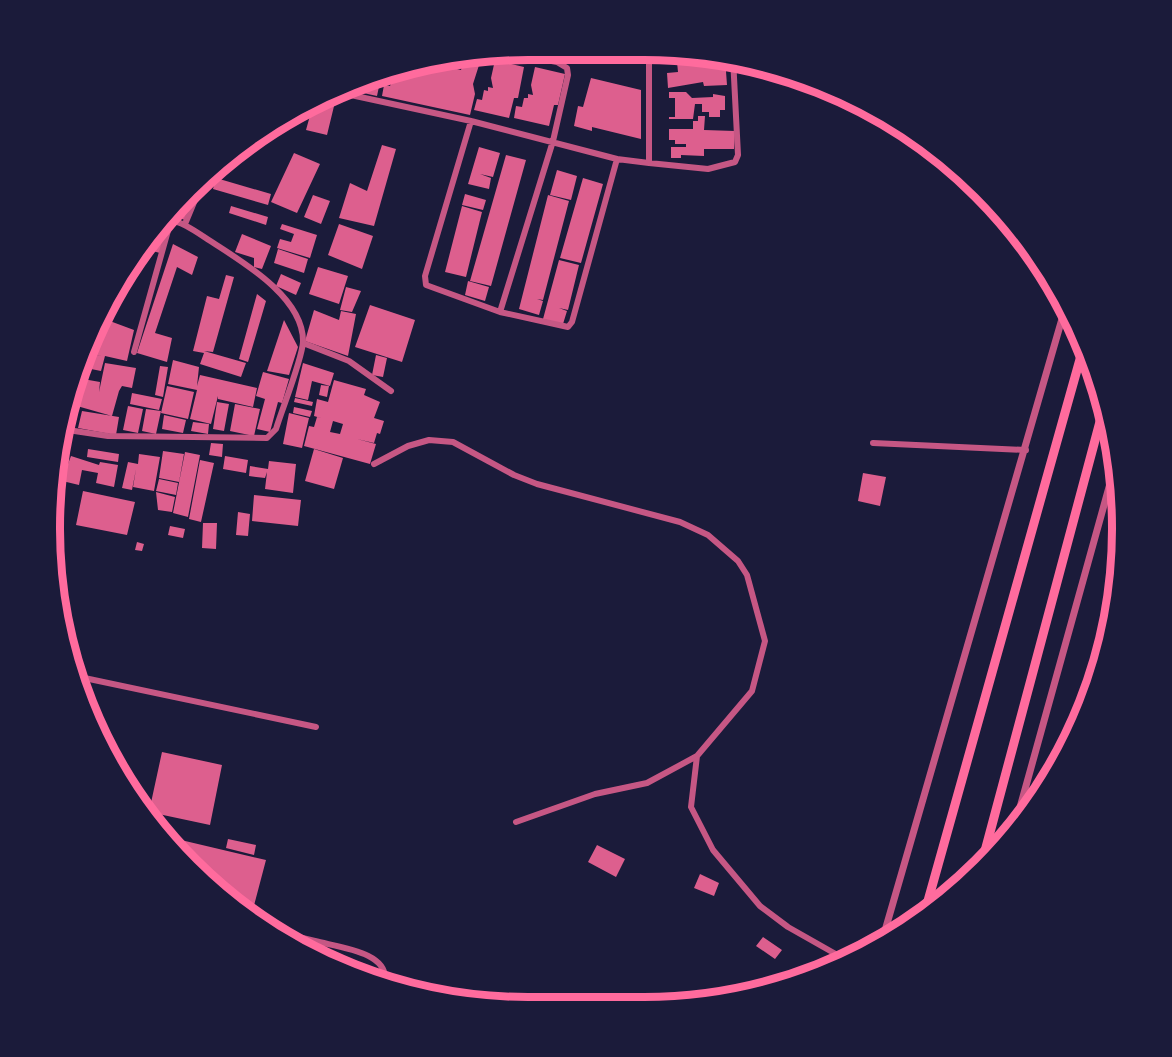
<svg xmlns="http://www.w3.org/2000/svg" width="1172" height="1057" font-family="'Open Sans',sans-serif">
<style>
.building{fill:#dd5f8e;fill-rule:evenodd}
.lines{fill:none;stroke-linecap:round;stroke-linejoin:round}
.minor{stroke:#c65784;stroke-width:6}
.tertiary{stroke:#c65784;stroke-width:7}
.trunk{stroke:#ff6b9d;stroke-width:9}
.rim{fill:none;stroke:#ff6b9d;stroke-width:8}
</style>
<rect width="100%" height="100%" fill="#1b1b3a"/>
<!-- building -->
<path class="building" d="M665 55 725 58 727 85 704 86 703 82 668 88 667 73 678 72 677 62 665 63Z
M455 57 453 68 461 70 464 59 480 62 473 84 475 94 470 115 382 96 384 85 390 86 396 72 401 74 402 70 435 59Z
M495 60 524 67 518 98H514L509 118 474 110 477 99 482 100 484 90 488 91V87L493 88 491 78Z
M535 67 565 74 558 105H554L549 126 514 118 516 106 522 107 524 98H528V94L533 95 531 85Z
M381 77 377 96 345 89Z
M591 78 641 90V139L592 127V131L574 126 578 106 583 107Z
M669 92H686L692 98 713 97V94L725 96V110H720V117H709V112H702V104H695L693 119H669V117H675V98H669Z
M319 98 335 102 327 135 306 130 314 101Z
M698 116H705L704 130 735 131 734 149H704V156L681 155V158H671V147H686V144H675V140H669V129H693V121H698Z
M382 145 396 149 374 226 339 218 350 183 367 191Z
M479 147 500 153 493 177 480 174 491 178 489 189 468 184Z
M294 153 320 164 297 213 271 202Z
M506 155 526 160 491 286 470 281Z
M557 170 577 176 571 200 550 195Z
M216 178 271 194 268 205 213 189Z
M583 178 603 184 581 263 560 258Z
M465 194 486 200 483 210 462 205Z
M313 195 330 201 321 224 304 217Z
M548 195 569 201 543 300 537 299 543 301 539 315 519 309Z
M187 199 192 200 185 220 170 215Z
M231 206 268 217 266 225 229 213Z
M462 206 482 212 466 277 445 272Z
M282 224 317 235 310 258 277 248 280 239 291 242 294 234 280 229Z
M339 224 373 236 362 269 328 255Z
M151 234 164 238 160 253 141 248Z
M242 234 271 246 262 269 254 267V258L235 252Z
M173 244 198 257 192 275 177 267 155 333 172 338 167 362 137 353Z
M278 249 308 259 304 273 274 263Z
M559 260 579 265 568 310 559 308 567 311 563 324 543 319Z
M318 267 348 276 339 304 309 294Z
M281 274 301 283 296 295 276 286Z
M226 275 234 277 213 352 204 351 246 363 241 377 200 364 204 353 193 351 207 296 219 299Z
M468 281 489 287 485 301 465 295Z
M346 287 361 291 352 312 340 310Z
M257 294 266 301 248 362 239 359Z
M370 305 415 320 402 362 355 347Z
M314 310 339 320 341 311 356 314 348 356 305 341Z
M99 317 134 330 127 361 105 356 101 371 86 368 89 353 101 356 87 352Z
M284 320 298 347 289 375 267 371Z
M376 355 387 358 383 377 372 375Z
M173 360 199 367 197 386 200 375 257 388 253 407 218 399V396L211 424 190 419 197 390 168 384Z
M105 363 136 368 132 388 122 386 119 391 112 416 77 406 83 379 100 382 99 392Z
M303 363 334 373 330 386 312 381 308 400 295 397Z
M160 366 168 367 163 397 155 395Z
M263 372 289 379 282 403 278 402 270 432 257 429 265 399 256 396Z
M334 380 366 389 364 395 380 402 374 418 384 421 380 434 377 433 374 443 357 439 376 444 370 464 304 446 309 426 314 427 317 417 324 419 314 416 317 399 328 402ZM333 421 343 424 340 434 330 432Z
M321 385 329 386 327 397 319 395Z
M167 386 194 392 188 419 161 413Z
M132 393 162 399 159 410 130 404Z
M295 398 313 402 312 406 294 402Z
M217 402 229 404 224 431 213 429Z
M235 404 260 409 254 436 230 431Z
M128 406 143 409 138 433 123 430Z
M294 407 312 411 310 417 293 413Z
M146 409 161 411 156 434 142 431Z
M82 411 119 417 116 435 78 428Z
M289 413 309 418 302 448 283 444Z
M164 415 186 420 183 433 162 429Z
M193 422 209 424 208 434 191 431Z
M211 443 223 444 222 457 209 455Z
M88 449 119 454 118 462 87 457Z
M314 449 343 458 334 489 305 481Z
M163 451 184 454 179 482 159 478Z
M185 452 200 455 188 517 173 513Z
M57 453 69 455 68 464 71 456 99 465 100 462 118 465 114 487 96 483 98 473 82 470 79 485 54 479Z
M139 454 160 457 154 491 133 487 136 469 132 490 122 488 128 462 138 464Z
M225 456 248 460 246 473 223 469Z
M200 460 214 463 201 522 189 519Z
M269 461 296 464 293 493 265 489 267 472 265 478 249 476 250 466 268 469Z
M863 473 886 477 880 506 858 501Z
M159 479 178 483 176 495 156 491Z
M83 491 135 502 127 535 76 525Z
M156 492 175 497 172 512 158 510Z
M254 495 301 500 298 526 252 521Z
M238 512 250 514 248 536 236 535Z
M203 523H217L216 549 202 548Z
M170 526 185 529 183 538 168 535Z
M137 542 144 544 142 551 135 550Z
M162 752 222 765 210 825 149 812Z
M164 836 266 860 251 917 237 908Z
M228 839 256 845 254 855 226 848Z
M597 845 625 859 616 877 588 862Z
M700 874 719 883 714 896 694 888Z
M763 937 782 950 775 959 756 946Z
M353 967 376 973 374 980 352 971Z"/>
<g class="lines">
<!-- minor -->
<path class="minor" d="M337 92 471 121 617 159
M471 121 425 276 426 285 500 312 568 327 572 322 617 159 649 163V55
M649 163 708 169 735 162 738 155 733 58
M185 224 202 183
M500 312 553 141 568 75 567 68 557 62 505 52
M303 343 349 361 391 391
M134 352 171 220
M61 429 108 436 267 438 276 429C282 409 302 360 303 342 304 299 246 264 215 244 199 234 185 222 166 219
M66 430 74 391
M873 443 1026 450
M374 464 408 446 429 440 453 442 514 475 537 484 680 522 708 535 738 561 747 575 765 641 752 691 697 756 691 807 713 850 760 906 788 927 848 961
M75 676 316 727
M1022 802 1032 805
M516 822 595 794 647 783 697 756
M273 931 315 941 312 955
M315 941C337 947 392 952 384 983"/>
<!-- tertiary -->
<path class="tertiary" d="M1014 829 1116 462
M882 941 1066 305"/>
<!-- trunk -->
<path class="trunk" d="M981 866 1105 403
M924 915 1084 345"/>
</g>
<!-- crop -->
<path d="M0 0H1172V1057H0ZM528 60H644A468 468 0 0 1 1112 528V529A468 468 0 0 1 644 997H528A468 468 0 0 1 60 529V528A468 468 0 0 1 528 60Z" fill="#1b1b3a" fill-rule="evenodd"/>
<path class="rim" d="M528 60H644A468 468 0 0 1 1112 528V529A468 468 0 0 1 644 997H528A468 468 0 0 1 60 529V528A468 468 0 0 1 528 60Z"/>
</svg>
